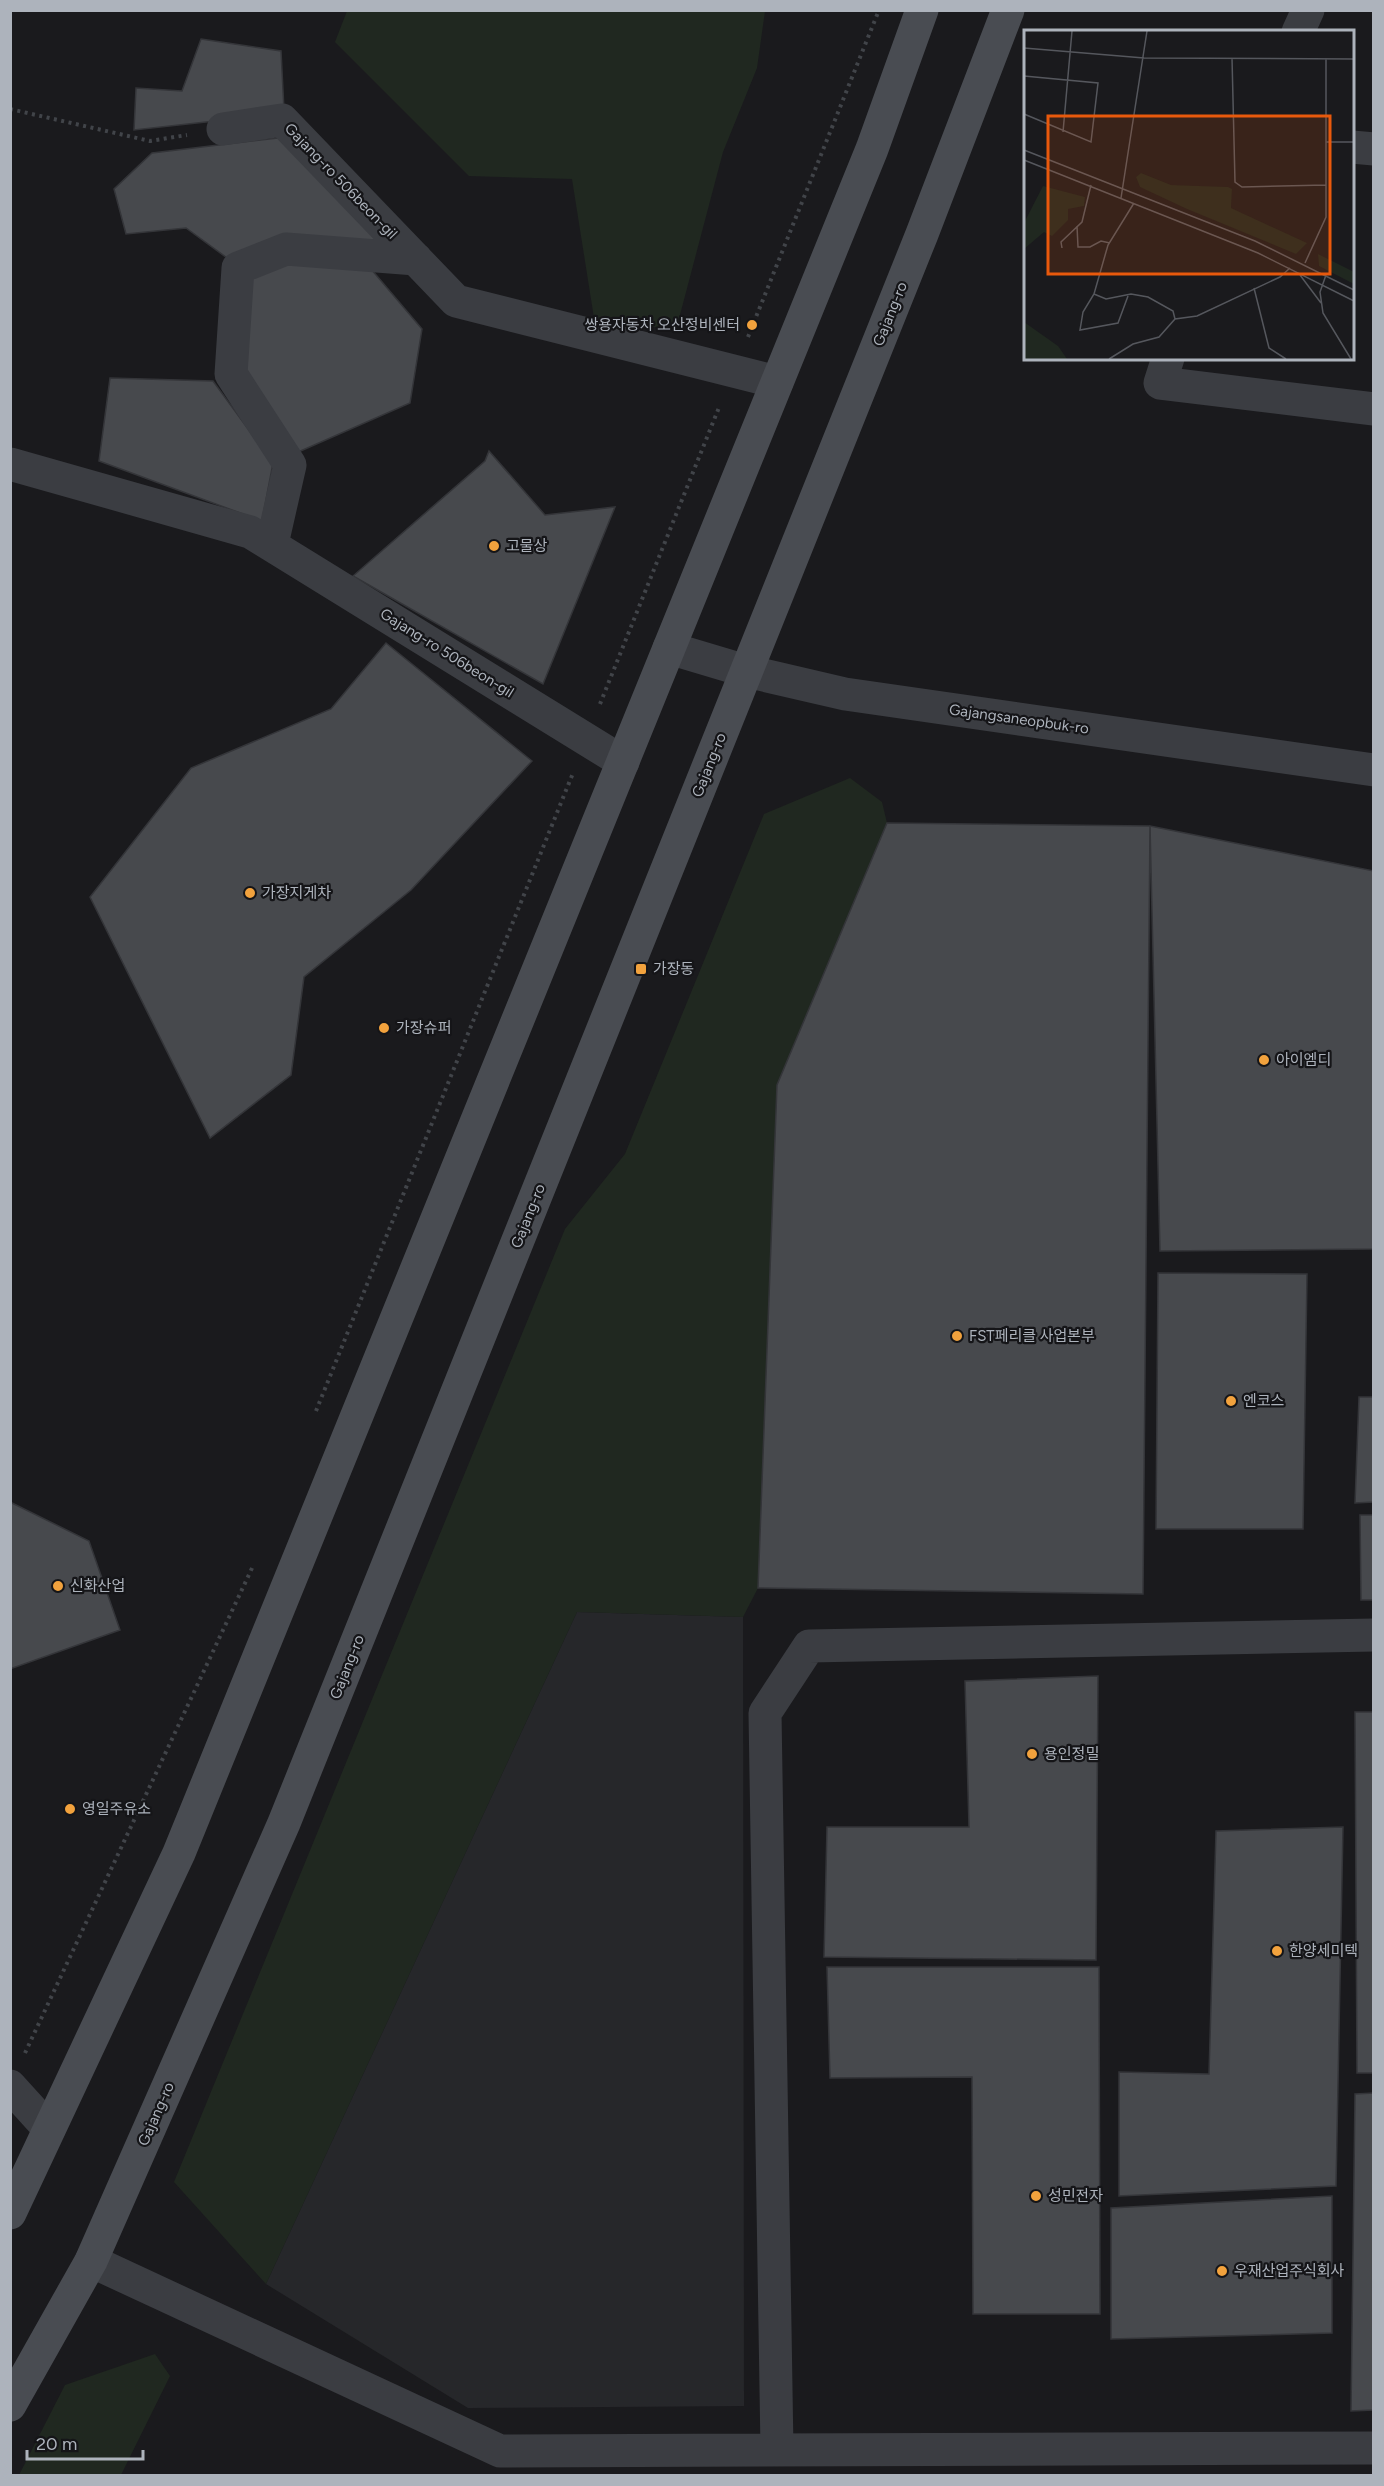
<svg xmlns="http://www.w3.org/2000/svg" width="1384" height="2486" font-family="Figtree,'Noto Sans KR',sans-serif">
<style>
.built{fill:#26272a}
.green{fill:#202820}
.building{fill:#47494d;stroke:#343539;stroke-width:1.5}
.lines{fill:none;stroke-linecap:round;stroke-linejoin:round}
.path{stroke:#414449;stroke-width:4;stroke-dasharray:3 4.5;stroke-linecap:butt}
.minor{stroke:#3b3d42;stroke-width:33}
.tertiary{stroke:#3b3d42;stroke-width:33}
.secondary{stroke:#494c52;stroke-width:33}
.poi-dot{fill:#f2a23d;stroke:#151518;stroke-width:2}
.labels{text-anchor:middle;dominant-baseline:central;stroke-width:4.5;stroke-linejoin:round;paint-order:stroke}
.street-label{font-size:15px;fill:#adb3bc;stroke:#151518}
.poi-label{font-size:15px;fill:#adb3bc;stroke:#151518;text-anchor:start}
.inset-road{fill:none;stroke:#55575d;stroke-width:1.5}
.view{fill:#e8590c;fill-opacity:0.15;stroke:#e8590c;stroke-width:3}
.inset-edge{fill:none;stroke:#adb3bc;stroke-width:3}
</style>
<rect width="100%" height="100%" fill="#1a1a1d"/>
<!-- built -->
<path class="built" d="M577 1612 743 1617 744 2406 468 2408 266 2284Z"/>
<!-- green -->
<path class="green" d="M347 11H765L757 68 723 152 676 330 594 318 572 179 469 176 335 42Z
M850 778 882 802 887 823 777 1085 758 1588 743 1617 577 1612 266 2284 174 2182 565 1229 625 1154 764 814Z
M155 2354 170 2376 121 2475H19L65 2385Z"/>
<!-- building -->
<path class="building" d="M201 39 281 51 284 110 224 120 134 130 136 88 182 91Z
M278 138 387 246 234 263 186 228 126 234 114 189 152 153Z
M294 260 371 269 422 329 410 403 296 453 242 369 247 276Z
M110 378 213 381 273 463 262 521 99 461Z
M489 451 545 515 615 507 543 684 353 576 485 461Z
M386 643 532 761 411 890 304 977 291 1075 210 1138 90 897 191 768 331 709Z
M887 823 1150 826 1143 1594 758 1588 777 1085Z
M1150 826 1374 871V1249L1160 1251Z
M1158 1273 1307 1274 1303 1529H1156Z
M1359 1397H1374V1502L1355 1503Z
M10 1502 89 1541 120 1630 10 1669Z
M1360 1515H1374V1600H1361Z
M1098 1676 1096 1960 824 1957 827 1827H969L965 1681Z
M1355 1712H1374V2073H1357Z
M1343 1827 1336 2186 1119 2196V2072L1209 2074 1216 1831Z
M827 1967H1099L1100 2314H973L972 2077 830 2078Z
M1374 2093V2410L1351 2411 1355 2094Z
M1332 2196V2333L1111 2339V2208Z"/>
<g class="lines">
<!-- path -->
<path class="path" d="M10 109 150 141 187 135
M748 337 879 10
M600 704 720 405
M316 1411 573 773
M25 2053 253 1566"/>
<!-- minor -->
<path class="minor" d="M1298 32 1308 10
M223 129 282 120 456 301 777 382
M1352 147 1374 149
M1168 358 1160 383 1374 409
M10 464 250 532 623 762
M272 544 290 465 231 374 238 268 286 249 416 259
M10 2086 49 2129
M91 2261 500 2451 1374 2448
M777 2450 765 1713 809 1646 1374 1635"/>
<!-- tertiary -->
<path class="tertiary" d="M669 648 746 671 845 694 1374 770"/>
<!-- secondary -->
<path class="secondary" d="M10 2213 179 1853 872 149 922 10
M10 2405 91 2261 284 1823 922 234 1008 10"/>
</g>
<!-- markers -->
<g class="poi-dot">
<circle cx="752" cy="325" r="6"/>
<circle cx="494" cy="546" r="6"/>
<circle cx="250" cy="893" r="6"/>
<rect x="635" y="963" width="12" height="12" rx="3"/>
<circle cx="384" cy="1028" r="6"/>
<circle cx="1264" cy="1060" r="6"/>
<circle cx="957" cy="1336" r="6"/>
<circle cx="1231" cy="1401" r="6"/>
<circle cx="58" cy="1586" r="6"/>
<circle cx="1032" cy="1754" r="6"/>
<circle cx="70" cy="1809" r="6"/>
<circle cx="1277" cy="1951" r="6"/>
<circle cx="1036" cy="2196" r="6"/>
<circle cx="1222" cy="2271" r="6"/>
</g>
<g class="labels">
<!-- street labels -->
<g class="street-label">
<text transform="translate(341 181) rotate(46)">Gajang-ro 506beon-gil</text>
<text transform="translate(890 314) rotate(-68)">Gajang-ro</text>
<text transform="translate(447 653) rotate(32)">Gajang-ro 506beon-gil</text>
<text transform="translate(1019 719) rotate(8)">Gajangsaneopbuk-ro</text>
<text transform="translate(709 765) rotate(-68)">Gajang-ro</text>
<text transform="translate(528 1216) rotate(-68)">Gajang-ro</text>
<text transform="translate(347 1667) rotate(-68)">Gajang-ro</text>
<text transform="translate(156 2114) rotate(-66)">Gajang-ro</text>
</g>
<!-- poi labels -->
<g class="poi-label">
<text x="740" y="325" text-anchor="end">쌍용자동차 오산정비센터</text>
<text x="506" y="546">고물상</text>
<text x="262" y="893">가장지게차</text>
<text x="653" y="969">가장동</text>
<text x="396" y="1028">가장슈퍼</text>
<text x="1276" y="1060">아이엠디</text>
<text x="969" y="1336">FST페리클 사업본부</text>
<text x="1243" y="1401">엔코스</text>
<text x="70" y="1586">신화산업</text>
<text x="1044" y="1754">용인정밀</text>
<text x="82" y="1809">영일주유소</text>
<text x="1289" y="1951">한양세미텍</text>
<text x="1048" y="2196">성민전자</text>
<text x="1234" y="2271">우재산업주식회사</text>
</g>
</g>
<!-- overview -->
<g transform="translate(1024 30)">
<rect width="330" height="330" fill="#1a1a1d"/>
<path d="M117 143 147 155 204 157 208 159 207 178 283 213 272 224 163 179 116 157 112 147ZM19 156 61 167 60 176 44 179V190L28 206 20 202 0 219V193ZM294 224 330 242V254L295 236ZM0 292 34 316 43 329H0Z" fill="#202820"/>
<path class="inset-road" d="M0 18 120 28 330 29M208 28 211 152 218 157 302 155M0 46 74 53 67 112 0 84M39 102 48 1M302 112H330M0 120 231 211 330 260M0 130 234 223 330 271M97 168 123 1M53 196 54 217H66L77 211 86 213M38 218 37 212 58 192 67 155M281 233 302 187V29M276 245 297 273M302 245 296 262 299 283 327 329M230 258 245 318 262 329M70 264 82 269 107 264 124 267 149 281 151 289M104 266 94 293 56 300 59 282 70 264 84 215 110 173M85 329 109 314 135 307 151 289 173 286 256 247 266 238"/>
<path class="view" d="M24 86H306V244H24Z"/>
<rect width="330" height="330" class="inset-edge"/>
</g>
<!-- border -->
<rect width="1384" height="2486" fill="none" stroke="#adb3bc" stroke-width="24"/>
<!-- scale -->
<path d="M27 2450v9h116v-9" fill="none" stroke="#adb3bc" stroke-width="3"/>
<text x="36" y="2450" font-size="18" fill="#adb3bc" stroke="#151518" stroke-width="4.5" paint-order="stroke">20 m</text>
</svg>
